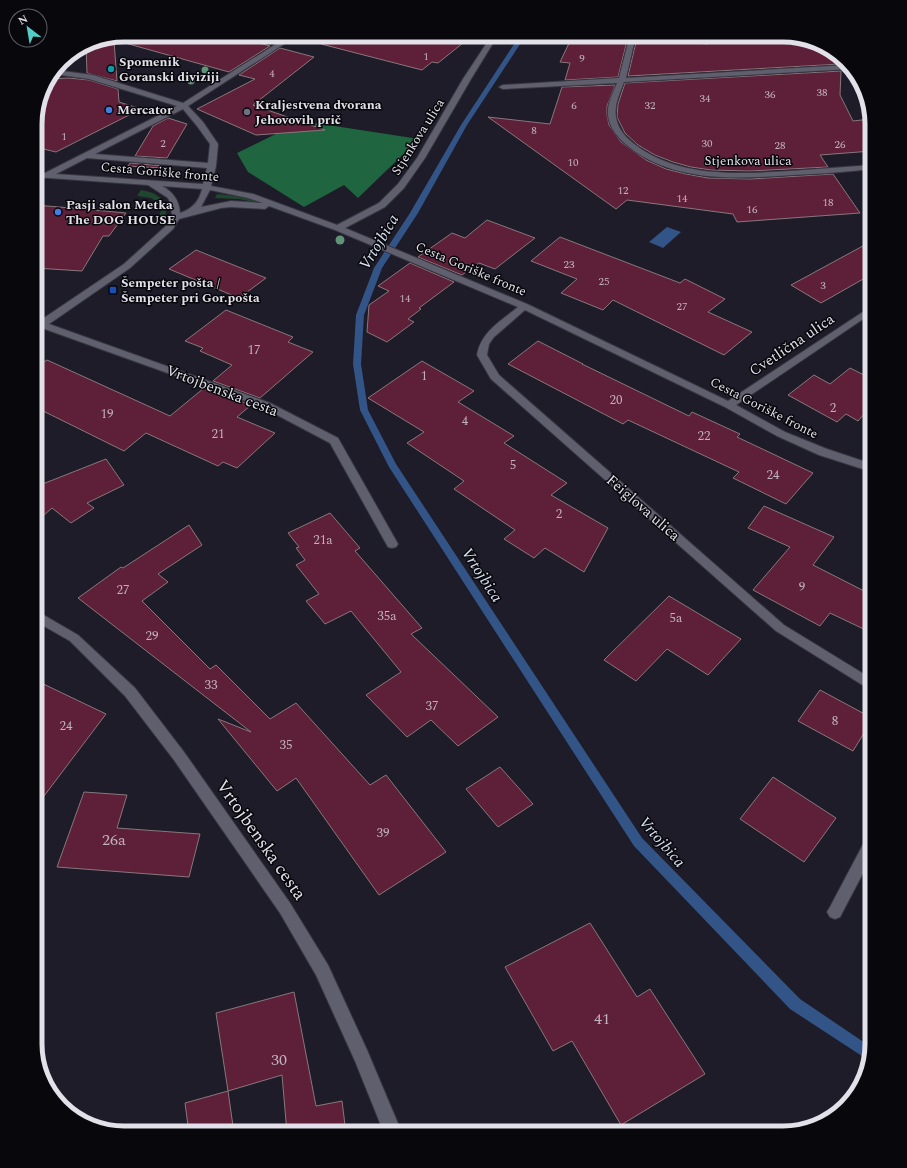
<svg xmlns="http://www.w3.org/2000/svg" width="907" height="1168" font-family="Spectral,serif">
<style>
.green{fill:#214630}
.forest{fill:#1f653f}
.water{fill:#335487}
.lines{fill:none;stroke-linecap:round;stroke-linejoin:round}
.stream{fill:#335487;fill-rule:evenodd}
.building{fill:#5e2038;stroke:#88777b}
.minor-casing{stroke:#373641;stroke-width:2}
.minor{fill:#605f6d;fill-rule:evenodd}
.tree{fill:#609479}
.culture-dot{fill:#0f9aa8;stroke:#08070c;stroke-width:1.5}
.shop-dot{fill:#3f7fe0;stroke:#08070c;stroke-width:1.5}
.worship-dot{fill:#6b7280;stroke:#08070c;stroke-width:1.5}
.transit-dot{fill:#1a4fb4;stroke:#08070c;stroke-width:1.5}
.labels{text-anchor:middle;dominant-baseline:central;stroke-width:3;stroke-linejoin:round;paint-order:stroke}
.far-number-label{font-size:11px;fill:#c1b1be}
.far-poi-label{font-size:13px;font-weight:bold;fill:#e2e1ea;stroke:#08070c;text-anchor:start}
.far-street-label{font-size:13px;fill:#e2e1ea;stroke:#08070c}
.number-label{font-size:13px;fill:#c1b1be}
.street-label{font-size:15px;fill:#e2e1ea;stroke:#08070c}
.water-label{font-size:16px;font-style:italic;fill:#d7e2f2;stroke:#08070c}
.near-number-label{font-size:16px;fill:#c1b1be}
.near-street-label{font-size:18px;fill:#e2e1ea;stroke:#08070c}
.rim{fill:none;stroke:#e2e1ea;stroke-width:5}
</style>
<rect width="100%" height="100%" fill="#1d1c28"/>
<!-- green -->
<path class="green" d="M141 190C156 192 170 201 165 217H159L161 210 158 202 151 198 137 196Z
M217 194 236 196 266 203 264 204 239 199 215 198Z"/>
<!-- forest -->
<path class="forest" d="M302 121 419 139 358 198 344 185 304 207 248 172 237 153Z"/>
<!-- water -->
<path class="water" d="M667 227 681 232 663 248 649 242Z"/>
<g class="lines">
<!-- stream -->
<path class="stream" d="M520 35H526L467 125 418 213 382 268 364 315 361 364 368 410 396 464 642 838 800 999 871 1047 868 1060 790 1009 634 846 389 467 360 410 353 364 356 315 374 268 410 213 461 125Z"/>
</g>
<!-- building -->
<path class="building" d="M126 35H230L270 46 229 72 125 43Z
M322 35H473L438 63 432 62 422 70 321 44Z
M573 35 628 37 618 77 565 80 570 63 560 62Z
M757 35H788L828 47 841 60V64L628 76 637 38 708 44 709 39 755 43Z
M114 41 117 81 87 73 86 44Z
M280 48 314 57 253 105 325 130 256 135 197 109 255 79 239 75Z
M841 71 840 95 853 121 870 119 872 124V151L820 155 828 167 750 171 711 170 691 167 673 162 655 155 638 145 625 133 617 117 618 104 625 83Z
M68 78 89 80 118 89 119 102 141 109 56 152 35 147V118L44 85 49 79Z
M615 85 607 106V115L609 125 621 142 646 160 666 169 686 174 708 178 751 179 833 174 860 213 737 222 733 214 627 200 616 209 488 117 550 124 562 87Z
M168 118 187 124 167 158 135 156 153 126Z
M130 163 162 166 161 168 128 166Z
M35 205 83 209 126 213 109 236H103L82 271 35 268Z
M487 220 535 238 495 269 479 263 462 275 418 257 452 233 465 238Z
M560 237 680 283 685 279 725 299 708 312 752 332 724 355 613 300 603 310 561 293 577 279 531 261Z
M872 241V274L821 303 791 285Z
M196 250 266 278 239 298 169 269Z
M410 263 454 282 419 308 421 309 408 319 414 322 387 342 367 332 369 305 389 291 378 286Z
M226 310 293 337 288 342 313 352 260 398 213 381 232 365 200 351 203 348 185 341Z
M538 341 583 364H582L689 416 692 412 740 434 737 437 813 473 786 504 733 478 739 472 628 420 623 424 508 364Z
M47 360 170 416 204 388 251 405 237 417 275 433 237 468 223 462 218 466 146 433 124 451 35 407V368Z
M422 361 474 391 458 402 514 436 504 443 567 483 551 495 608 528 584 572 545 548 534 558 504 539 515 530 454 489 464 481 407 443 424 432 368 398Z
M850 368 872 379V405L858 421 846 414 837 422 788 395 814 375 830 384Z
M106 459 124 485 87 503 94 508 71 523 52 508 35 523V487Z
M764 506 834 537 813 565 872 595V633L830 613 820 626 753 590 790 547 748 528Z
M330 513 360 548 355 551 422 628 411 634 498 717 458 746 431 720 407 737 366 695 401 672 351 611 325 624 306 601 319 594 296 565 305 560 296 548 299 547 288 533Z
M189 525 202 545 158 574 168 582 142 601 210 669 216 665 270 719 296 703 370 785 386 775 446 852 379 895 296 778 277 791 218 719 251 732 78 598 121 567 123 568Z
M669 596 741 639 708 675 667 649 636 681 604 660Z
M35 680 106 714 35 808Z
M820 690 872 718V720L853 751 798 721Z
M500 767 533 804 498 827 466 789Z
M773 777 836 818 804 862 740 819Z
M84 792 127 795 117 828 200 834 189 877 57 867Z
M590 923 637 997 650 989 705 1074 621 1125 572 1041 553 1051 505 967Z
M294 992 316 1106 342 1101 346 1133H287L282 1075 228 1091 216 1013Z
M228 1091 234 1133H189L185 1103Z"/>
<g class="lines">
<!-- minor casing -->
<g class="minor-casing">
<path id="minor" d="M290 35H298L188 106 203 122 218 144 216 166 211 186 253 194 337 225 379 203 398 184 417 158 463 79 492 35H498L471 79 425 158 404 188 385 207 345 228 527 304 728 401 872 306V313L736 405 785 432 827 449 872 464V472L819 455 777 436 725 407 525 310 494 337 489 344 487 355 499 375 784 625 872 679V691L776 631 491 379 477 355C481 332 501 321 518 307L335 230 269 206 265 209 231 207 221 208 179 219 173 229 130 268 49 324 270 403 338 438 398 544 396 547 392 548 388 547 330 443 262 407 42 328 35 331V324L38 322 124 264 167 225 172 217 171 205 168 198 148 185 35 177V173H45L177 106 89 79 53 74 55 70 93 75 183 103ZM183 109 197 126 210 144 208 163 95 154ZM87 158 207 168 203 184 56 174ZM162 186 202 189C199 202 192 209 180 213 179 200 173 192 162 186ZM210 190 248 198 263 203 231 201 201 207Z
M630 35H636L626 78 847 65 851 69 624 82C620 93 614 105 616 117 618 130 627 139 637 146 681 178 738 174 790 171 817 169 845 167 872 165V169C846 172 819 174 793 175 738 179 675 183 629 147 619 139 609 128 608 115 607 103 613 93 617 83L503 89 499 87 503 85 619 78Z
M35 610 78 635 135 688 184 752 290 903 328 965 367 1050 402 1133H384L355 1061 316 975 280 913 174 760 125 696 70 641 35 621Z
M872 835V856L840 917 835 919 830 917 827 912 830 907 867 837Z"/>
</g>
<!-- minor -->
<use href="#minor" class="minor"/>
</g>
<!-- trees -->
<g class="tree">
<circle cx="205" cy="70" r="3.5"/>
<circle cx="191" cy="81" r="3.5"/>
<circle cx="340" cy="240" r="4.5"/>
</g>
<!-- markers -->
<circle class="culture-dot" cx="111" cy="69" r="4"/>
<g class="shop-dot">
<circle cx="109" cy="110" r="4"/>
<circle cx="58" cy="212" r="4"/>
</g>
<circle class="worship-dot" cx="247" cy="112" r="4"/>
<rect class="transit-dot" x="109" y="286" width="8" height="8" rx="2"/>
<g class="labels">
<!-- far-number labels -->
<g class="far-number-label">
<text x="426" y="56">1</text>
<text x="582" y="58">9</text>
<text x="272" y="73">4</text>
<text x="822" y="92">38</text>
<text x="770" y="94">36</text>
<text x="705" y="98">34</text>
<text x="574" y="105">6</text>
<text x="650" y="105">32</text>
<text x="534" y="130">8</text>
<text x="64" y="136">1</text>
<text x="163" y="143">2</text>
<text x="707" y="143">30</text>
<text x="840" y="144">26</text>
<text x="780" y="145">28</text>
<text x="573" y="162">10</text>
<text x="623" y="190">12</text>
<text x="682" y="198">14</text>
<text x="828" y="202">18</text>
<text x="752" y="209">16</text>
<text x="569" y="264">23</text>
<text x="604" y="281">25</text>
<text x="823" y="285">3</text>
<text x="405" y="298">14</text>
<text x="682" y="306">27</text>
</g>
<!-- far-poi labels -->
<g class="far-poi-label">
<text x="119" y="62">Spomenik<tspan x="119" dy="15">Goranski diviziji</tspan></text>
<text x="255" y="105">Kraljestvena dvorana<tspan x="255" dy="15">Jehovovih prič</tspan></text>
<text x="117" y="110">Mercator</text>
<text x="66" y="205">Pasji salon Metka<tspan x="66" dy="15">The DOG HOUSE</tspan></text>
<text x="121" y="283">Šempeter pošta /<tspan x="121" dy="15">Šempeter pri Gor.pošta</tspan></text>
</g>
<!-- far-street labels -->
<g class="far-street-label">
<text transform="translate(418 137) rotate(-58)">Stjenkova ulica</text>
<text x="748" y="161">Stjenkova ulica</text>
<text transform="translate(160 172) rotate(5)">Cesta Goriške fronte</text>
<text transform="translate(471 269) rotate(23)">Cesta Goriške fronte</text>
<text transform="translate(764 408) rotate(27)">Cesta Goriške fronte</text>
</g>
<!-- number labels -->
<g class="number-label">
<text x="254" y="350">17</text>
<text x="424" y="376">1</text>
<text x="616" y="400">20</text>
<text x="833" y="408">2</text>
<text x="107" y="414">19</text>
<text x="465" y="421">4</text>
<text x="218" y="434">21</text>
<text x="704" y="436">22</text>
<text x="513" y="465">5</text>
<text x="773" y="475">24</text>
<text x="559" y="514">2</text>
<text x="323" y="540">21a</text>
<text x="802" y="587">9</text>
<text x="123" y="590">27</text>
<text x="387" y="616">35a</text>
<text x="676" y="618">5a</text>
<text x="152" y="636">29</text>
<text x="211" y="685">33</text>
<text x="432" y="706">37</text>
<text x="835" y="721">8</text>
<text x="66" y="726">24</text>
<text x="286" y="745">35</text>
<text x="383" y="833">39</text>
</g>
<!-- street labels -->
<g class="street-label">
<text transform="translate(792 345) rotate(-34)">Cvetlična ulica</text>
<text transform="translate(222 391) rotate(21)">Vrtojbenska cesta</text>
<text transform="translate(643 508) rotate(41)">Feiglova ulica</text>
</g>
<!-- water labels -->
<g class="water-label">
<text transform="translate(379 242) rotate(-59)">Vrtojbica</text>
<text transform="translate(482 575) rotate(57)">Vrtojbica</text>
<text transform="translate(662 842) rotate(49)">Vrtojbica</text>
</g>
<!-- near-number labels -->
<g class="near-number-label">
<text x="114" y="840">26a</text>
<text x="602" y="1019">41</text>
<text x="279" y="1060">30</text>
</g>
<!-- near-street labels -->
<g class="near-street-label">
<text transform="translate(261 840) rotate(55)">Vrtojbenska cesta</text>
</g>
</g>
<!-- crop -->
<path d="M0 0H907V1168H0ZM124 42H783A82 82 0 0 1 865 124V1044A82 82 0 0 1 783 1126H124A82 82 0 0 1 42 1044V124A82 82 0 0 1 124 42Z" fill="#08070c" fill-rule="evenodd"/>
<path class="rim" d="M124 42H783A82 82 0 0 1 865 124V1044A82 82 0 0 1 783 1126H124A82 82 0 0 1 42 1044V124A82 82 0 0 1 124 42Z"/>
<!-- north arrow -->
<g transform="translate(28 28) rotate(329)"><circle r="19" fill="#08070c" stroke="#5f5e65"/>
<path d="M0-3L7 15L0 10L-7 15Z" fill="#54cdc7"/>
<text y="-6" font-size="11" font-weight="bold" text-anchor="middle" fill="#e2e1ea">N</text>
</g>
</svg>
